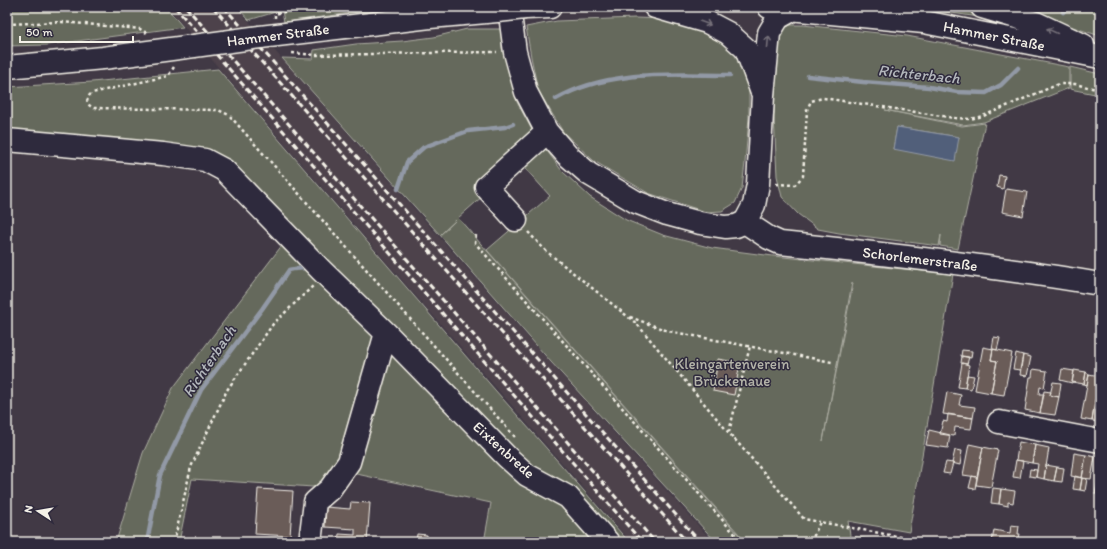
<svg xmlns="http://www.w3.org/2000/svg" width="1107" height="549" font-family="Itim,sans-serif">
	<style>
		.built { fill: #4e434b }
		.green { fill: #65695b; stroke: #acada2; fill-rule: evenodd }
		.water { fill: #515f7a; stroke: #9299a6 }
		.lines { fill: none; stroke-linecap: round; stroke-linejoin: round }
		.stream { stroke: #9299a6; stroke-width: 4.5 }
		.building { fill: #6b5b59; stroke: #f4f1e8 }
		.minor-casing { stroke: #f4f1e8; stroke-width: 25 }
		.major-casing { stroke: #f4f1e8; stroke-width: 25 }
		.path { stroke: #f4f1e8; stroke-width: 2.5; stroke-dasharray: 3 3; stroke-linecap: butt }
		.minor { stroke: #2f2a3d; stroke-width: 22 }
		.major { stroke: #2f2a3d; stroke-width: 22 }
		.rail { stroke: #f4f1e8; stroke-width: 3; stroke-dasharray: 6 3; stroke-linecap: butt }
		.major-bridge-casing { stroke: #f4f1e8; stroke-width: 25; stroke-linecap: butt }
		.major-bridge { stroke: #2f2a3d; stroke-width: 22 }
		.oneway { stroke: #747079 }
		.labels { text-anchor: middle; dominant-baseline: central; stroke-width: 3; stroke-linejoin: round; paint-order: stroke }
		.street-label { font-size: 15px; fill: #f4f1e8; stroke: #2f2a3d }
		.park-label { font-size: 15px; fill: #b4b4a9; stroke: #2f2a3d }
		.water-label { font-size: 16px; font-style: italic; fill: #b3b7bc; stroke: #2f2a3d }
	</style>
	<rect width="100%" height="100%" fill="#413945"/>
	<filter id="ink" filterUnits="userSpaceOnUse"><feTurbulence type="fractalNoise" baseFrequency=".025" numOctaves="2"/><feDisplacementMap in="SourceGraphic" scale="8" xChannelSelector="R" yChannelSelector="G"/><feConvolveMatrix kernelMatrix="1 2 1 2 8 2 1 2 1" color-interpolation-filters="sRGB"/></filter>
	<g filter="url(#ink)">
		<path class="built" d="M168,7H236L554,367L713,542H631L376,250L219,68Z"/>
		<path class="green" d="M7,7H166L183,27L47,45L7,46Z
			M237,7H396L284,22L282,10L249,20Z
			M910,7H955L980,13L979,17Z
			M1011,7H1100V36Z
			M635,18L666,19L687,24L731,45L741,58L749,84V117L745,163L742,188L735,203L722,211L706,212L648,193L594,161L563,132L538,90L531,57L526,27L557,21Z
			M790,25H803L907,36L1069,67V88L984,122L963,125L885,110L962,126L985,123L958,249L940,246L941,235L939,246L839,233L818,229L798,214L782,197L777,176L774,116L777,39L782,30ZM897,127L959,137V138L893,149Z
			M467,29H501L502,48L517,102L533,132L562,171L590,197L626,220L663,235L712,248L773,256L953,274L909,532L848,521L851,542H746L487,250L550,196L524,167L484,195L458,218L745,542H716L551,362L440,235L456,220L440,235L282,58L313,59L314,50L356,44L402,41L434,37ZM852,283H853L823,441Z
			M1070,67L1100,74V95L1070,89Z
			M218,69L495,390L629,542H613L530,473L226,166L7,136V87L92,82Z
			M286,240L374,336L344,462L330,481L313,487L192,479L179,542H116L143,453L173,388Z
			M391,348L555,492L604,542H484L491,503L352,473Z
			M850,536L888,542H851Z"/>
		<path class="water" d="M897,127L959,137L955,161L893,149Z"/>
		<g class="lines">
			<path class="stream" d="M1063,12L1067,7
				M808,76L863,82L929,87L957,92L986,93L1001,85L1018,68
				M556,99C608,69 672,75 730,75
				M398,189L407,162L424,147L468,131L505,127L513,124
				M147,542L160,475L201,390L262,309L289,270C296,268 303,269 310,267"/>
		</g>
		<path class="building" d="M999,175L1005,176L1003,189L997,187Z
			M1006,189L1027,192L1023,216L1002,212Z
			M994,337L1000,338L997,350L992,349Z
			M983,347L993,349L991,360L997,361L991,393L975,390Z
			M993,349L1012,353L1004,395L991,393L997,361L991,360Z
			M962,350L972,351L971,358L961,356Z
			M1016,353L1023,355L1020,370L1013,369Z
			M1023,355L1031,357L1027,376L1020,375Z
			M962,356L969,357L967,364L961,363Z
			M718,359L740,363L734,395L713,391Z
			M962,363L969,365L965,388L958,387Z
			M1033,369L1047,371L1044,388L1040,387L1039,394H1044L1040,413L1025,410L1030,377H1032Z
			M1062,369L1074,371L1072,383L1060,380Z
			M1074,370L1086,372L1084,384L1072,382Z
			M1086,372L1089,374L1087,385L1084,384Z
			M1089,374L1099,376L1092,421L1081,419Z
			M967,375L974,376L971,389L965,388Z
			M1099,376H1100V422L1092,421Z
			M1053,382L1061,383L1059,397L1050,395Z
			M1044,391L1051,392L1050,395L1059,397L1055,415L1040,413Z
			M947,392L961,395L959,405L975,407L973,418L943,414Z
			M948,414L973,418L971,429L955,427L954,436L940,434L943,421L947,422Z
			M929,430L950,435L948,448L926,445Z
			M1019,442L1035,445L1032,463L1016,460Z
			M969,444L983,447L977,477L963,475Z
			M1035,445L1049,448L1044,479L1036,477L1038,464L1032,463Z
			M983,447L998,450L991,487L976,485Z
			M955,450L962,451L960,465L952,463Z
			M1074,453L1086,455L1082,478L1071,476Z
			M1086,455L1095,457L1091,479L1082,478Z
			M1016,460L1023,461L1020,478L1013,477Z
			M946,462L953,463L950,474L943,473Z
			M1046,465L1057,467L1054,481L1044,479Z
			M1057,467L1064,468L1062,482L1054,481Z
			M1030,469L1037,470L1036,477L1029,476Z
			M972,476L977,477L975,489L969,488Z
			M1075,476L1082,478L1080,490L1073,489Z
			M1082,478L1087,479L1085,491L1080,490Z
			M1098,480H1100V494H1095Z
			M993,488L1001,489L999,504L991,503Z
			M258,489L293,491L290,536L255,534Z
			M1001,489L1015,491L1013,503L1008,502V506L999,504Z
			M351,502L370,503L367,542H338L339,534L355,535V529L325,527L326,507L350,509Z
			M1011,525L1019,526L1018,534H1020L1018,542H992L994,530L1010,533Z
			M417,534L427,535V542H416Z"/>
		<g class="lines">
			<g class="minor-casing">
				<path id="minor" d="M509,7L515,52L526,92L547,132L567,155L589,174L636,202L667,214L700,223L725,227L736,226L745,222L769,238L780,243C887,254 994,266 1100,284
					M7,140L163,154L205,160L224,170L321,270L386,333L507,457L527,475L568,497L608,542
					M516,220L486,187L547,132
					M999,422L1100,441
					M310,542L315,502L330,489L349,462L386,333"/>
			</g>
			<g class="major-casing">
				<path id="major" d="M655,7L707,22L728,33L746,49L761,90
					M769,7L924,22L1100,57
					M982,7L1036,23L1083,45
					M525,8L550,7
					M260,37L430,17L497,11
					M7,67L103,58L194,46
					M745,222L754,205L758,184L763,95L769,33L778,18L794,9"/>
			</g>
			<path class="path" d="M1077,7L1086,9L1089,7
				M275,18V14L306,7
				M7,24L62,22L140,29L147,33
				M292,53L317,55L497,52
				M174,67L168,76L92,93C85,98 86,105 94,108L218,110L229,115L516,438
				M776,184L795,185L803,176L807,110L811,101L823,98L955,118L970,119L983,116L1059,84H1075L1100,90
				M528,232L546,251L637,324L729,433L753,460L804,519L820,522
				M476,235L475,243L742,542
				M630,317L668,331L832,362
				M729,432L750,346
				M174,542L191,467L227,390L273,324L313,286
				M811,542L820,522L906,538L905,542"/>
			<use href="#minor" class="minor"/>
			<use href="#major" class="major"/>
			<path class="rail" d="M175,7L642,542
				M186,7L655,542
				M213,7L687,542
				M224,7L700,542"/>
			<g class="major-bridge-casing">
				<path id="major-bridge" d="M497,11L525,8
					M194,46L260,37"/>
			</g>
			<use href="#major-bridge" class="major-bridge"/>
		</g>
		<defs><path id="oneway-shaft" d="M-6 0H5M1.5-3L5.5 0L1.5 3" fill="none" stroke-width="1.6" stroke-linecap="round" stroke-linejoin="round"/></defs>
		<g class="oneway">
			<use href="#oneway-shaft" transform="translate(705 23) rotate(20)"/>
			<use href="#oneway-shaft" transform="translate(1052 31) rotate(-155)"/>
			<use href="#oneway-shaft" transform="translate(768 42) rotate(-85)"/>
		</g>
	</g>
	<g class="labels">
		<g class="street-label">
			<text transform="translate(278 35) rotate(-7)">Hammer Straße</text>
			<text transform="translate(994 36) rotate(11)">Hammer Straße</text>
			<text transform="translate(920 259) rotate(7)">Schorlemerstraße</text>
			<text transform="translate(504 450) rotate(42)">Eixtenbrede</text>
		</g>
		<g class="park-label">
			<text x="732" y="364">Kleingartenverein<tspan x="732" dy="17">Brückenaue</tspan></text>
		</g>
		<g class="water-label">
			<text transform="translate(919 74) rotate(6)">Richterbach</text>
			<text transform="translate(209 361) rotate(-56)">Richterbach</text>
		</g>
	</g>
	<rect width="1107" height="549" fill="none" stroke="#2f2a3d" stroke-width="24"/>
	<rect x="12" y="12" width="1083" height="525" fill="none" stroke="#f4f1e8" stroke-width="1.5" filter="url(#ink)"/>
	<g transform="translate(38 511) rotate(282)" stroke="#2f2a3d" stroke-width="3" paint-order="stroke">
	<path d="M0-3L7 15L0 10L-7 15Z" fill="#f4f1e8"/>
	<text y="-6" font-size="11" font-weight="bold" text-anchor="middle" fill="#f4f1e8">N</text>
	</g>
	<path d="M20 36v6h113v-6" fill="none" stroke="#f4f1e8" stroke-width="2"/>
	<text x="26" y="36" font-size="12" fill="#f4f1e8" stroke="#2f2a3d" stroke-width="3" paint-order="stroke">50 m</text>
</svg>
